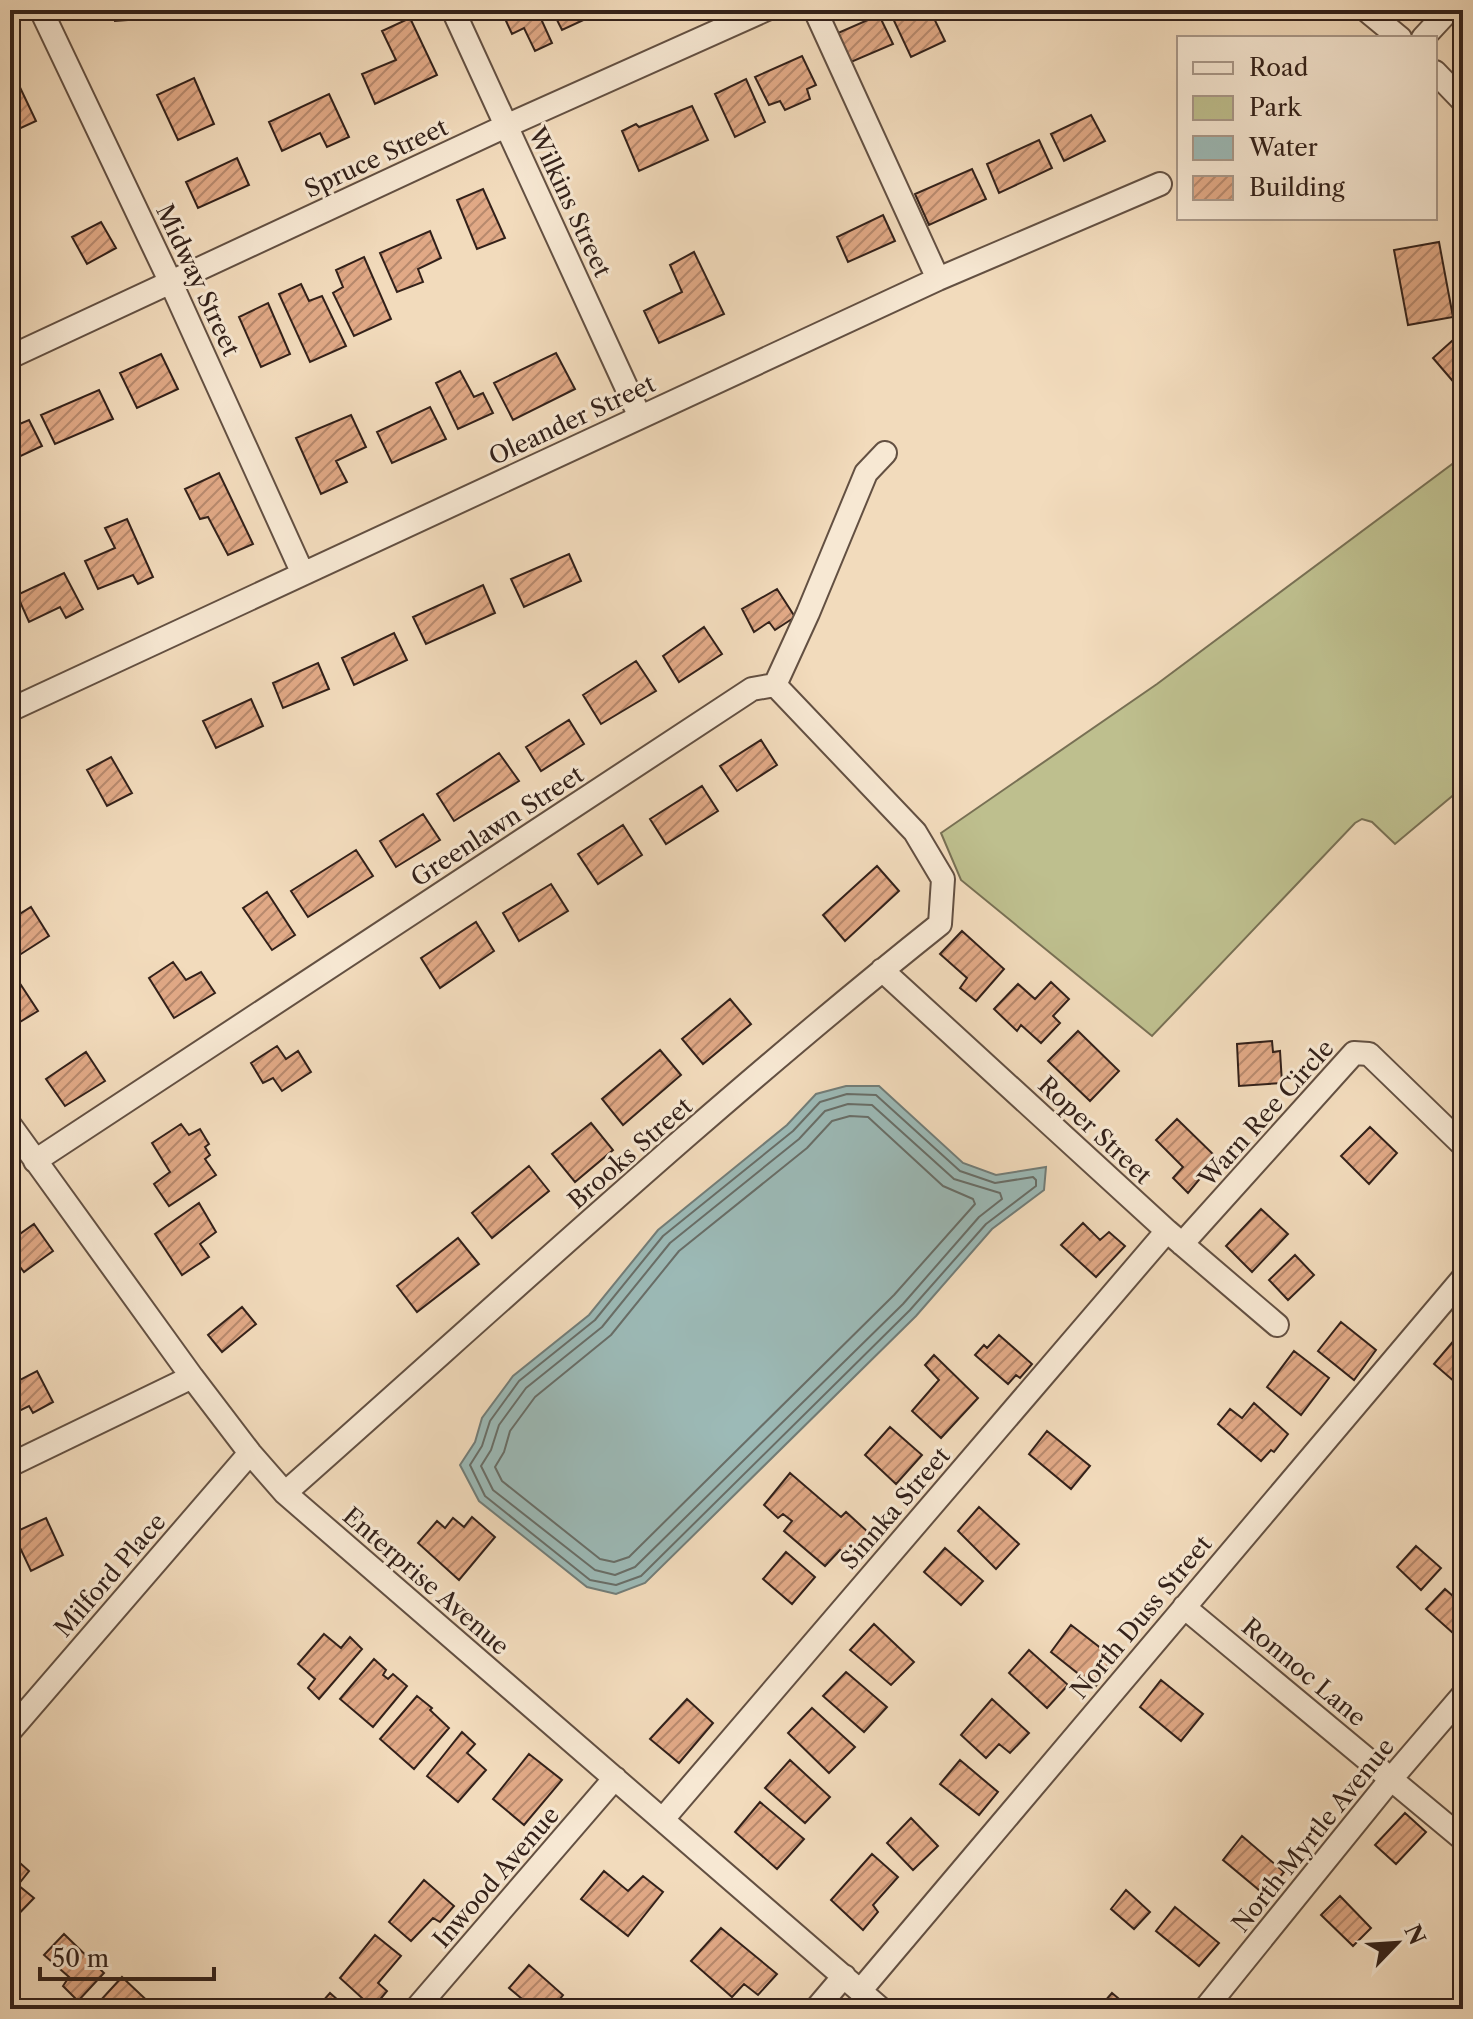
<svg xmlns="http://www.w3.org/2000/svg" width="1473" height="2019" font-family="'Libre Caslon Text',serif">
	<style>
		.green { fill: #bebf8e; stroke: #787054; stroke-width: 2 }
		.water { fill: #9cbab7; stroke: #727d78; stroke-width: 2 }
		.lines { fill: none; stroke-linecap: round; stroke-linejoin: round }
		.shore { stroke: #686e68; stroke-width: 2 }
		.building { fill: url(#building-hatch); stroke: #33211a; stroke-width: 2 }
		.minor-casing { stroke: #635042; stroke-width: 26 }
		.minor { stroke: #f7e8d3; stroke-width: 22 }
		.labels { text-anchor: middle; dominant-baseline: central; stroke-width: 6; stroke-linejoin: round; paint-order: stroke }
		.street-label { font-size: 24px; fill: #33211a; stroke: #f7e8d3 }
	</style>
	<defs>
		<pattern id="building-hatch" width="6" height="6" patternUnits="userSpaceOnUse" patternTransform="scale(2)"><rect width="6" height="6" fill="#e1a986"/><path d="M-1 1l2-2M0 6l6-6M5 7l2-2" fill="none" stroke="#b7896d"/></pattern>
	</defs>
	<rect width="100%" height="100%" fill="#f2dbbc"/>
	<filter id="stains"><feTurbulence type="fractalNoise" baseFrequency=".0025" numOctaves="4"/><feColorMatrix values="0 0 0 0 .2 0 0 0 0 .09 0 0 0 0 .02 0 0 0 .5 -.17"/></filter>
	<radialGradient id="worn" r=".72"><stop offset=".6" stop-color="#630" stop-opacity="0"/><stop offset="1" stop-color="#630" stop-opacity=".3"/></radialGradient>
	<path class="green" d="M1463,456V787L1395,844L1372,822L1362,819L1355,823L1152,1036L961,880L941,833L1157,684Z"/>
	<path class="water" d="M846,1086H879L963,1163L996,1175L1046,1167L1044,1190L992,1229L916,1316L645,1583L616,1594L587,1587L479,1501L460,1465L475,1442L482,1418L513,1376L589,1315L658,1230L787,1125L816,1094Z"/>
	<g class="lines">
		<path class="shore" d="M847,1094L876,1095L960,1171L995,1183L1033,1177L1036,1180V1186L986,1224L910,1310L641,1576L616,1585L590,1580L485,1496L470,1465L482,1446L490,1421L519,1381L595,1320L663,1236L793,1131L820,1102Z
			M848,1104L872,1105L954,1179L1000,1193L1002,1199L979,1217L903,1304L635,1567L615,1575L595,1570L493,1490L481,1466L491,1450L499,1425L526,1388L602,1327L670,1243L799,1139L825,1111Z
			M850,1116L868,1117L943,1186L973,1199L975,1204L894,1295L629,1557L614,1562L600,1559L502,1481L495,1467L504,1452L510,1431L535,1397L611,1335L679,1251L807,1148L832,1121Z"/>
	</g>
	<path class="building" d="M114,10H154L155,18L115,21Z
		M501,10H537L552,43L535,51L524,28L512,34Z
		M552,10H605L562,30Z
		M889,10H930L945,41L911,57Z
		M879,15L893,44L851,62L838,33Z
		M410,18L437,75L375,104L362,74L396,60L382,31Z
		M802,56L816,85L807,89L810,99L785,110L780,101L769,105L755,77Z
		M194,78L214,124L178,140L157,95Z
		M16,79L36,121L10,133V82Z
		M746,79L765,122L735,137L715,94Z
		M329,94L349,137L327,147L320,133L282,151L269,122Z
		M692,106L708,140L639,171L622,131L636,124L639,127Z
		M1091,115L1105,141L1064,161L1051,134Z
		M1039,140L1052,168L999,193L987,164Z
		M237,158L249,185L198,208L186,182Z
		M972,169L986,199L929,225L915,194Z
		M483,189L505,238L477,249L457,200Z
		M883,215L895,241L848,262L837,237Z
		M101,222L116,248L87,264L72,237Z
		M430,231L441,258L418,269L423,282L397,292L380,253Z
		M1439,242L1453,317L1408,325L1394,250Z
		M694,252L724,314L659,343L644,311L682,292L670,265Z
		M364,257L391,319L354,336L333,293L343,287L336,270Z
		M301,284L309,301L322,296L346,346L310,362L279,294Z
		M268,303L290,354L261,367L239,317Z
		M1463,331V393L1433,358Z
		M556,353L575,389L513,420L494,383Z
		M161,354L178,389L137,408L120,373Z
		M460,371L474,397L483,393L493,413L458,429L436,383Z
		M99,390L113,419L55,444L41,415Z
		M430,407L446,439L392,463L377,432Z
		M351,415L366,447L336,461L347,482L321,494L296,438Z
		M29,420L42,446L10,461V428Z
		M219,473L253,544L228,555L208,517L200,519L185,489Z
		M127,519L153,577L138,584L133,575L98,589L85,561L115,548L105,528Z
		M569,554L581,581L524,607L511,579Z
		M64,573L83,609L66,618L60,607L29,622L17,595Z
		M483,585L495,613L426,644L413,617Z
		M777,589L795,617L775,630L769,622L754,632L742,609Z
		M704,627L722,654L679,682L663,656Z
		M394,633L407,660L354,685L342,658Z
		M636,661L656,691L601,724L583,695Z
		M318,663L329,689L283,708L273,683Z
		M251,699L263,726L216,748L203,721Z
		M569,720L584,744L541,771L526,747Z
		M761,740L777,765L737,791L720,766Z
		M499,753L519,781L454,821L437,794Z
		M111,757L132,793L107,806L87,770Z
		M702,786L718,811L666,844L650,819Z
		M423,814L440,840L396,867L380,841Z
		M623,825L642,855L598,884L578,854Z
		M356,850L373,876L308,917L291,891Z
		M877,866L899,891L845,941L823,915Z
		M551,884L568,911L519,941L503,913Z
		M267,892L295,935L272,950L243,908Z
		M31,907L49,936L10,961V920Z
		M476,922L494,951L440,988L421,958Z
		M962,931L1004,969L976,1001L960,988L967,978L940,954Z
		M173,962L186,980L201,972L215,993L174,1018L149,978Z
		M19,982L38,1011L10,1028V988Z
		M1051,982L1069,999L1053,1016L1060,1023L1041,1043L1021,1025L1017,1031L994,1009L1018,984L1035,999Z
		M730,999L751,1024L703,1064L682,1039Z
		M1078,1031L1119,1071L1090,1101L1048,1061Z
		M1272,1041L1273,1052L1280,1051L1282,1083L1239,1086L1237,1044Z
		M277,1046L286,1059L298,1051L311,1072L282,1091L273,1078L263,1083L251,1063Z
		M660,1050L681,1075L623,1125L602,1099Z
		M86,1052L105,1081L65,1106L46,1079Z
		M1177,1119L1217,1158L1188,1193L1173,1178L1183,1167L1156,1140Z
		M591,1123L613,1150L575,1182L552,1154Z
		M181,1124L189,1135L200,1129L209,1144L205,1147L210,1155L205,1159L216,1175L169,1206L154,1184L170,1172L152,1143Z
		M1370,1127L1397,1153L1369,1184L1341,1156Z
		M529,1166L549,1191L492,1238L472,1213Z
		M199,1203L216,1232L200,1244L209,1257L182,1275L155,1234Z
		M1261,1209L1288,1234L1252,1272L1226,1246Z
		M1083,1223L1100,1240L1109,1232L1125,1246L1096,1277L1061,1245Z
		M34,1224L53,1251L24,1272L10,1254V1241Z
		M458,1238L479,1264L417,1312L397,1286Z
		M1295,1255L1314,1275L1288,1300L1269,1280Z
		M242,1307L256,1324L222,1352L208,1335Z
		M1341,1322L1376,1350L1354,1380L1318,1351Z
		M999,1335L1032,1364L1020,1378L1016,1375L1008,1384L975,1355L984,1345L987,1348Z
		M1456,1338L1463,1345V1389L1434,1364Z
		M1294,1351L1329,1378L1301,1415L1267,1387Z
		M934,1355L978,1398L941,1438L912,1411L939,1380L925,1365Z
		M37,1371L53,1402L33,1413L29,1406L19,1411L10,1393V1385Z
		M1254,1403L1288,1434L1274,1452L1271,1450L1261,1461L1218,1424L1230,1409L1242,1418Z
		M890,1427L922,1455L896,1484L865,1455Z
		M1047,1431L1090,1466L1071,1489L1029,1454Z
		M790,1473L841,1517L846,1512L869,1533L847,1556L840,1550L825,1566L784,1531L792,1521L783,1514L778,1518L764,1505Z
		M979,1507L1019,1544L996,1569L958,1531Z
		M472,1517L495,1537L459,1580L418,1543L437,1521L445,1528L453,1518L464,1527Z
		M46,1518L63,1555L31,1571L13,1533Z
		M1416,1546L1441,1568L1421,1590L1397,1567Z
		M945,1548L983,1581L961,1605L924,1572Z
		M786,1552L815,1577L792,1604L763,1579Z
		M1445,1589L1463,1605V1642L1426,1609Z
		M874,1624L914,1662L891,1685L850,1650Z
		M1071,1625L1116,1660L1095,1687L1051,1652Z
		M324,1634L341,1648L350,1637L362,1649L319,1699L308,1688L315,1679L298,1664Z
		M1029,1650L1068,1685L1047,1708L1009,1673Z
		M374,1659L386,1670L383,1675L388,1679L393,1674L407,1686L373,1727L340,1699Z
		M846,1672L887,1707L864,1732L823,1696Z
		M1161,1680L1203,1714L1181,1741L1140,1707Z
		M417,1696L432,1708L430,1710L449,1728L414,1769L380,1739Z
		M687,1699L713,1723L679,1763L650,1739Z
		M992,1699L1029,1733L1010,1753L999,1744L986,1758L961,1735Z
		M812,1708L855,1747L829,1773L788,1733Z
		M462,1732L475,1744L467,1753L486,1770L458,1802L427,1776Z
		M529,1754L562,1780L524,1825L493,1799Z
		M790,1760L830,1797L805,1823L765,1788Z
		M960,1760L998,1792L979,1815L940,1784Z
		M760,1802L804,1839L777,1869L735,1832Z
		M1405,1813L1426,1832L1396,1864L1375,1845Z
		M911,1818L938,1846L913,1870L887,1843Z
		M1242,1836L1284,1872L1265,1895L1223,1860Z
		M872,1854L898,1877L873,1905L878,1912L863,1930L831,1900Z
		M11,1855L29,1871L18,1885L34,1898L10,1923Z
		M604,1871L628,1891L643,1876L663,1892L628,1936L581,1899Z
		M424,1880L454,1906L440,1922L433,1918L411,1941L389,1922Z
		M1126,1890L1150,1912L1134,1929L1111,1909Z
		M1340,1896L1371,1928L1353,1946L1321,1915Z
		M1175,1907L1219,1943L1199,1966L1156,1931Z
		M721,1928L777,1974L758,1995L744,1984L732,1997L691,1961Z
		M64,1934L104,1973L78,2001L63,1986L69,1977L44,1955Z
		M375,1935L401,1956L378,1983L387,1991L373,2008L340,1978Z
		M529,1965L563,1995L552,2009H534L509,1988Z
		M122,1977L156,2009H108L100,2001Z
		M330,1993L348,2009H316Z
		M1112,1993L1131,2009H1098Z"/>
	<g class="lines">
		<g class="minor-casing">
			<path id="minor" d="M41,10L171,283L303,574
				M453,10L640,417
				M815,10L938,279
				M1366,10L1400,38
				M1423,38L1449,10
				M1435,72L1463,101
				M10,357L506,126L765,10
				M775,685L808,613L866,473L885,453
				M10,710L938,279L1160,184
				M882,970L1167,1231L1277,1325
				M10,1125L192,1377L250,1453L285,1493L881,2009
				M35,1161L752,689L775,685
				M1182,1244L1354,1053L1369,1054L1463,1145
				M10,1465L192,1377
				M285,1493C502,1301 714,1104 940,924L943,879L915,832L775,685
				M1184,1607L1463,1839
				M10,1731L250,1453
				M663,1819L1167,1231
				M860,1991L1463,1278
				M416,2009L615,1778
				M816,2009L844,1976
				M1205,2009L1391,1779L1463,1695"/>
		</g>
		<use href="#minor" class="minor"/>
	</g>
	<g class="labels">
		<g class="street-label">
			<text transform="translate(376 158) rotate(-25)">Spruce Street</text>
			<text transform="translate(570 202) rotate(65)">Wilkins Street</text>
			<text transform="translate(198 280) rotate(65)">Midway Street</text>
			<text transform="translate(572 420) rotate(-25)">Oleander Street</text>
			<text transform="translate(497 826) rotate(-33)">Greenlawn Street</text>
			<text transform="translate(1266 1113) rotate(-48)">Warn Ree Circle</text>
			<text transform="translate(1095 1130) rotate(43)">Roper Street</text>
			<text transform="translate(630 1153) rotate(-41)">Brooks Street</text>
			<text transform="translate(895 1508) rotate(-49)">Sinnka Street</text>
			<text transform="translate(110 1575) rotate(-49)">Milford Place</text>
			<text transform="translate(426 1581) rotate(41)">Enterprise Avenue</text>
			<text transform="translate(1141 1617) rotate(-50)">North Duss Street</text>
			<text transform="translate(1304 1672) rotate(40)">Ronnoc Lane</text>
			<text transform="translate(1313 1835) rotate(-51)">North Myrtle Avenue</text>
			<text transform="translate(496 1877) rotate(-49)">Inwood Avenue</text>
		</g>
	</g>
	<rect width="1473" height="2019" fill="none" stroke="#f2dbbc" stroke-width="40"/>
	<rect x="12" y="12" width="1449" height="1995" fill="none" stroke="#33211a" stroke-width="4"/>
	<rect x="20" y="20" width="1433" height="1979" fill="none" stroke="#33211a" stroke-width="2"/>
	<rect x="1177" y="36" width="260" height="184" fill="#f7e8d3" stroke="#a99889" stroke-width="2"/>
	<rect x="1193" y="62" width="40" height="12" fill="#f7e8d3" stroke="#a99889" stroke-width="2"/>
	<text x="1249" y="76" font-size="24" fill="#33211a">Road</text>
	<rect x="1193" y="96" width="40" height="24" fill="#bebf8e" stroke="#a99889" stroke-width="2"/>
	<text x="1249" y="116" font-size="24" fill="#33211a">Park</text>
	<rect x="1193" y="136" width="40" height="24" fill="#9cbab7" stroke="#a99889" stroke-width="2"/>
	<text x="1249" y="156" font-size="24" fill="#33211a">Water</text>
	<rect x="1193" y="176" width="40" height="24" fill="url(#building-hatch)" stroke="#a99889" stroke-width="2"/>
	<text x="1249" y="196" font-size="24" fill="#33211a">Building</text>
	<g transform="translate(1397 1943) rotate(65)" stroke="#f7e8d3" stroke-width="6" paint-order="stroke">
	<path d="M0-6L14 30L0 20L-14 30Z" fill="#33211a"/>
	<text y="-12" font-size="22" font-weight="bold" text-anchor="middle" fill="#33211a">N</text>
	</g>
	<path d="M40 1967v12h174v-12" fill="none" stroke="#33211a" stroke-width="4"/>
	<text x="52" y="1967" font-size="24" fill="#33211a" stroke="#f7e8d3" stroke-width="6" paint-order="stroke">50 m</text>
	<rect width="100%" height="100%" filter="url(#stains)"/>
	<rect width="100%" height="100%" fill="url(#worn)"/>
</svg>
